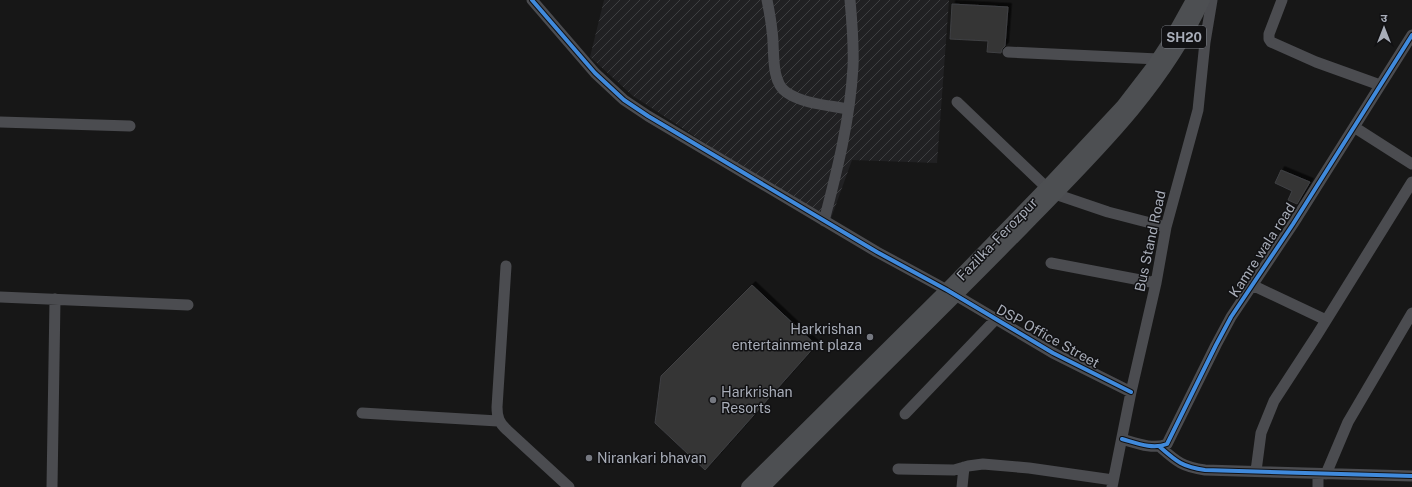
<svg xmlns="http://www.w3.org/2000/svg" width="1412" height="487" font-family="'Public Sans','Noto Sans Devanagari',sans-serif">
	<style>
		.industrial { fill: url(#industrial-furrows) }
		.building { fill: #353536; stroke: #3f4043; filter: url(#shadow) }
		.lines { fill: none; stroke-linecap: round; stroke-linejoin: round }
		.minor { stroke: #4b4c50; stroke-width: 11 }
		.major { stroke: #4d4f52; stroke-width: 14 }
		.cycleway-casing { stroke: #111113; stroke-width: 6 }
		.cycleway { stroke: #408adc; stroke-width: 4 }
		.poi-dot { fill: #757880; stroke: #111113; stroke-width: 1.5 }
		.labels { text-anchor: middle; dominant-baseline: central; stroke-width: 3; stroke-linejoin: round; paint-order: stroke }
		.shield { fill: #111113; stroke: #7b7e86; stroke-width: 1 }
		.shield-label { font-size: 13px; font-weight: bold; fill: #a8adb8 }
		.street-label { font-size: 14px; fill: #a8adb8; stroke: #111113 }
		.poi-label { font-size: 14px; fill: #a8adb8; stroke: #111113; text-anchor: start }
	</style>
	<defs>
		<pattern id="industrial-furrows" width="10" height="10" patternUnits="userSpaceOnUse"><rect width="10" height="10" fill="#212123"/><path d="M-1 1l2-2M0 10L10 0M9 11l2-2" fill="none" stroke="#3e3f41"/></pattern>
		<filter id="shadow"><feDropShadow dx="3.5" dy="-3.5" stdDeviation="0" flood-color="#0009"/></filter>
	</defs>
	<rect width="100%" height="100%" fill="#171717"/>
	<path class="industrial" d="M604,0H949L937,163L852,160L829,224L633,96L590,57Z"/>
	<path class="building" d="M952,4L1008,7L1005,46L1002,49L1001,53L987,52L988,41L950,39Z
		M1281,170L1310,182L1297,204L1288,200L1292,191L1275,183Z
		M752,285L816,345L705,470L655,423L661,376Z"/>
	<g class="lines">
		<path class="minor" d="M532,0L595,73L624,100L648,116L877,252L947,290L1053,353L1131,392
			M767,0C769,10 771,20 772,31C775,48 770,81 786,92C803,104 828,105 848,109
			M1282,0L1269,34V39L1271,42L1316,62L1380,85
			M1008,52L1158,59
			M957,102L1047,188
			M0,122L130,126
			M1354,127L1412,164
			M1055,194L1108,212L1166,227
			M824,221C837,171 850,120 853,67C854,45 852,22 850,0
			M1051,263L1156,283
			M506,266L497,407C497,417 499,423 507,430L569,487
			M1252,285L1326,320
			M0,297L188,305
			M362,413L498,421
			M905,414L995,320
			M1122,439C1136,443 1153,450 1167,444L1216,345L1231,317L1293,224L1412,35
			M1160,447C1177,462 1183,467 1205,470L1412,476
			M898,469L954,470L968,466L983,464L1029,468L1113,480
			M1256,471L1261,433L1274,401L1317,335L1412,182
			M1318,474V487
			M1326,474L1348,422L1412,313
			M52,487L55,299
			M962,487L964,467
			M1112,487L1131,392L1156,283L1166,227L1198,110L1205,42L1212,0"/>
		<path class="major" d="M748,487L947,290L1054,180L1123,106L1153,67L1172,38L1193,0
			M763,487C849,400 937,315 1023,227C1090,158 1163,89 1203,0"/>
		<g class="cycleway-casing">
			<path id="cycleway" d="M532,0L595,73L624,100L648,116L877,252L947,290L1053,353L1131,392
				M1122,439C1136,443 1153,450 1167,444L1216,345L1231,317L1293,224L1412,35
				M1160,447C1177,462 1183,467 1205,470L1412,476"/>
		</g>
		<use href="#cycleway" class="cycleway"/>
	</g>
	<g class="poi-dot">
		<circle cx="870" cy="337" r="4"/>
		<circle cx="713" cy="400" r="4"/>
		<circle cx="589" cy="458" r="4"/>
	</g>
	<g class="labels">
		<rect class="shield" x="1162" y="26" width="44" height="22" rx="3"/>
		<g class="shield-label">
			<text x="1184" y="37">SH20</text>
		</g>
		<g class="street-label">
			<text transform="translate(997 239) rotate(-46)">Fazilka-Ferozpur</text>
			<text transform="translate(1150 241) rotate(-78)">Bus Stand Road</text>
			<text transform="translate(1262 250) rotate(-57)">Kamre wala road</text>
			<text transform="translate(1048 336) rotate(29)">DSP Office Street</text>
		</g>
		<g class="poi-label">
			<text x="862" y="329" text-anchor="end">Harkrishan<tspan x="862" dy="16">entertainment plaza</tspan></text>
			<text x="721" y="392">Harkrishan<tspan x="721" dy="16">Resorts</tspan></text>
			<text x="597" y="458">Nirankari bhavan</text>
		</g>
	</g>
	<g transform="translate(1384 28)" stroke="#111113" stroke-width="3" paint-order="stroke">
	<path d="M0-3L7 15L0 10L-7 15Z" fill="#a8adb8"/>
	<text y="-6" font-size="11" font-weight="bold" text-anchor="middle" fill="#a8adb8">उ</text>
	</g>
</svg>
